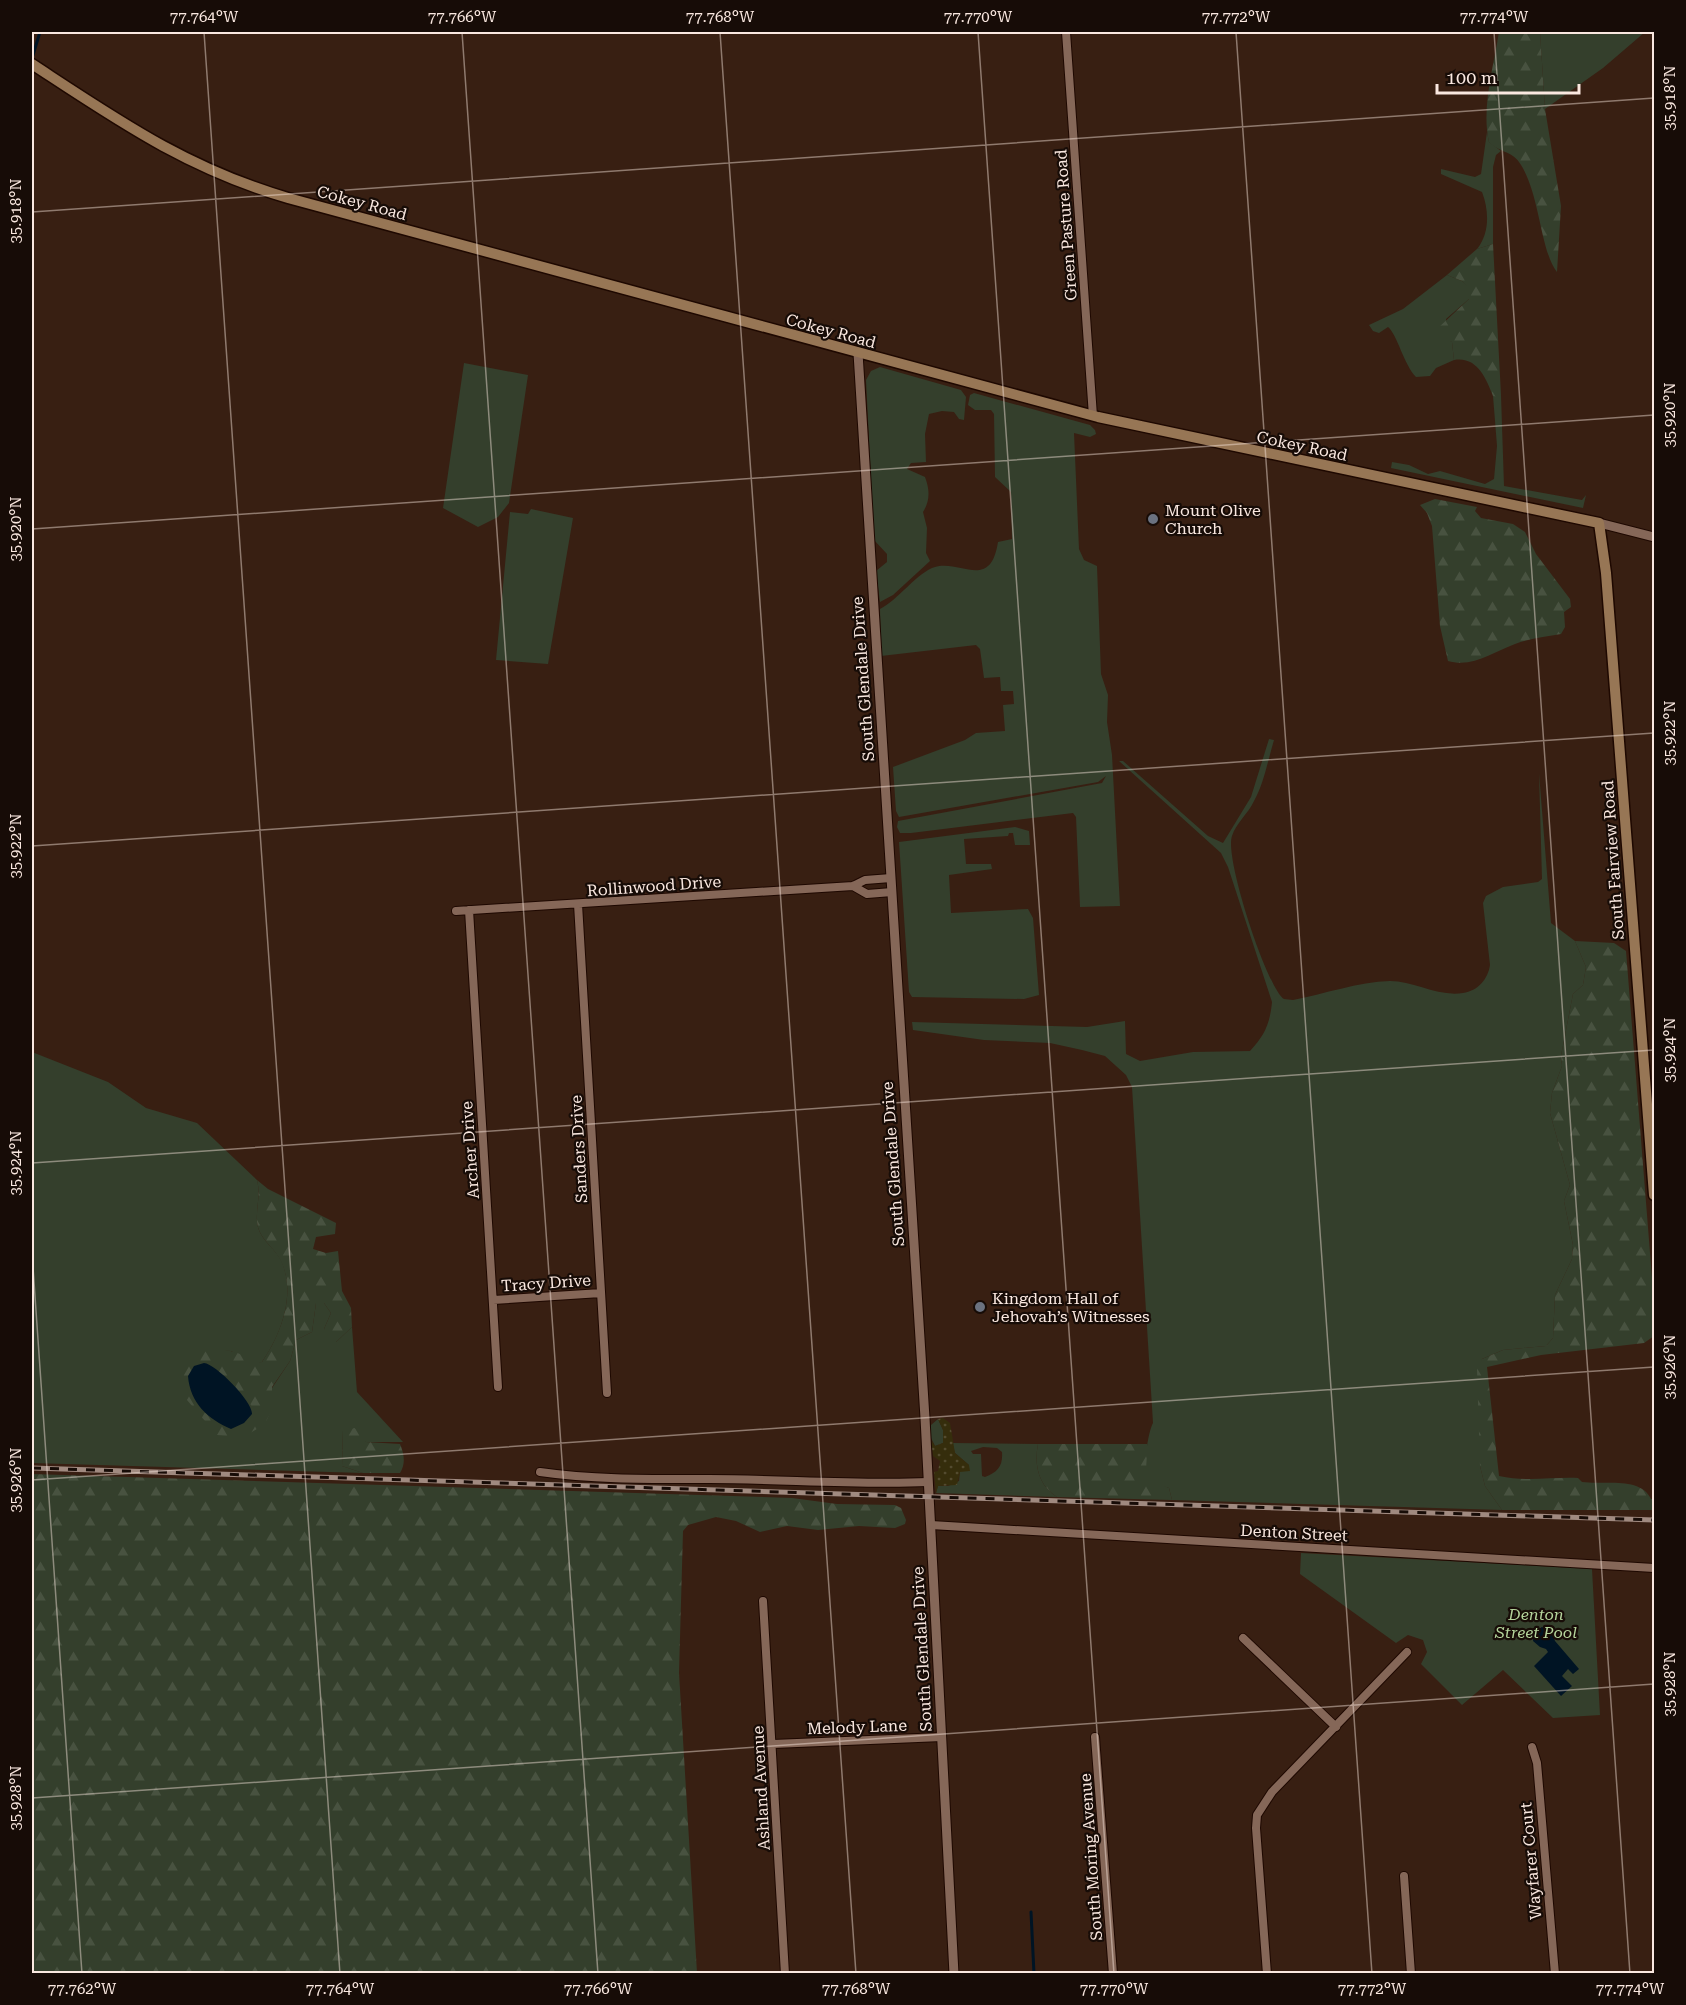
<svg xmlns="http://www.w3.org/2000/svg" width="1686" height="2005" font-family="'Roboto Serif',serif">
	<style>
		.green { fill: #343f2c; fill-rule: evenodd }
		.forest { fill: url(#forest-firs); fill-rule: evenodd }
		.sand { fill: url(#sand-dots) }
		.water { fill: #001424 }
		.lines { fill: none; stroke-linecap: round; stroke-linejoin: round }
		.stream { stroke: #001424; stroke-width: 3 }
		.minor-casing { stroke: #1e0800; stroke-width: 10 }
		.tertiary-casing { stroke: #1e0800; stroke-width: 11 }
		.secondary-casing { stroke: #1e0800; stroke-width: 13 }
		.minor { stroke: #856758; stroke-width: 8 }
		.tertiary { stroke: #856758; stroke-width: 9 }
		.secondary { stroke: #977655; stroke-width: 10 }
		.rail-casing { stroke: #a08a80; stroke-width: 5 }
		.rail { stroke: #170c07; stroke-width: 3; stroke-dasharray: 9; stroke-linecap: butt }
		.ticks { fill: none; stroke: #fae8e0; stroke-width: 1.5; stroke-opacity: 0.45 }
		.worship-dot { fill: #6b7280; stroke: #170c07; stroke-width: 2 }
		.labels { text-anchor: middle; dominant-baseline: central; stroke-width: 4.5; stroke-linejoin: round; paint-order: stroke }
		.street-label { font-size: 16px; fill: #fae8e0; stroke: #170c07 }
		.poi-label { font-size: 16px; fill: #fae8e0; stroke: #170c07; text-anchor: start }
		.park-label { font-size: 16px; font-style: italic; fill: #b5d59c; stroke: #170c07 }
		.neatline { fill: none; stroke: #fae8e0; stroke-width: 2 }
		.ticks-label { font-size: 15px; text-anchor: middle; fill: #fae8e0 }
	</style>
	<defs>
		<pattern id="forest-firs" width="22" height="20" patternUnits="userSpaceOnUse" patternTransform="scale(1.5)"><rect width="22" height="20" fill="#343f2c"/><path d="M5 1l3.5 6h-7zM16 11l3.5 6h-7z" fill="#485240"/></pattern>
		<pattern id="sand-dots" width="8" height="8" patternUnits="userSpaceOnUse" patternTransform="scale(1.5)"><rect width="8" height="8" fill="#352d0c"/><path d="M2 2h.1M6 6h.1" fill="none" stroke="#534b2f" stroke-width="1.8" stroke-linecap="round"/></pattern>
	</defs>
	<rect width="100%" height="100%" fill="#381f12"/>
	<path class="green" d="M1540,32H1645L1603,68L1545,109Z
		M1487,132L1489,142L1501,151L1496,155L1493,167V244L1477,249C1490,233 1489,210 1482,192L1441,174V169L1475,177L1481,174Z
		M1447,275L1462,281L1469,287V299L1446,319V338L1452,342L1454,360L1436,368L1430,376L1416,377C1404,365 1397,334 1388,327L1379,333L1373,331L1369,325L1403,309Z
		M464,363L528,375L509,503L498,517L478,527L443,508Z
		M880,367L961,390L966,397L964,420L959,419L954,412L942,411L929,414L925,434L926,462L911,463L907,469L925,477C930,490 930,501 923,512L927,528L926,553L930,561L893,595L880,602L876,571L887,562V554L874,540L866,380L871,371Z
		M974,393L1090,425L1095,430L1096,434L1090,437L1074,433L1079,549L1084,560L1097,566L1101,674L1108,695L1107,722L1112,755L1120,906L1080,907L1076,817L1073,813L911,833H900L897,827L898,821L1102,783L1106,776L1098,782L899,817L896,811L893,767L965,740L976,733L1005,731L1003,705L1014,704L1013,691H1001L1000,677L984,678L980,649L976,645L881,656L880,609C899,599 913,577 932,568C959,557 990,593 998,542L1012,539L1011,492L995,477L994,414L991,410H975L968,405L970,395Z
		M1501,395L1504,486L1582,500L1586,495L1583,508L1391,468L1392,462L1409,465L1428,474L1440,471L1485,484L1494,479L1497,446L1493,396Z
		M531,509L573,518L548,664L496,660L510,512L528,514Z
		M1269,739L1274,740C1268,760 1264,783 1254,801C1248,814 1236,823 1232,836C1224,857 1267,988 1284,999L1293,1000C1324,994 1358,982 1390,981C1414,981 1438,997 1463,993C1478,991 1488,979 1490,965L1483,903L1486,896L1503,887L1538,882L1542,879L1539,773L1551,923L1575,941L1586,967L1583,985L1573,994L1561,1056L1562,1066L1552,1093L1550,1113L1570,1185L1564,1201L1573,1245L1572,1259L1555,1295L1553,1338L1546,1346L1503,1350L1482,1359L1480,1466L1485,1486L1502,1510L1172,1500L1169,1488C1163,1486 1152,1484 1148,1478C1142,1470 1148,1432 1153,1423L1132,1087L1126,1075L1105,1056L1082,1050L1050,1043L984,1040L913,1030L912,1022L1087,1027L1125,1021L1126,1054L1140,1061L1193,1052L1250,1051C1265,1035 1270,1023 1272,1002L1228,867L1221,853L1119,761H1123L1208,836L1223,843L1251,797Z
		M1015,827L1029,831L1030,845H1015L1013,833H1009L1008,836L964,839L966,864H991L992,869L949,875L951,913L1028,909L1033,918L1039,995L1024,999L912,997L909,992L899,842Z
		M32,1052L108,1082L146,1108L197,1123L257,1180C261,1195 256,1207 257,1222C259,1241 278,1249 283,1265C295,1298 280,1336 262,1362L256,1364L231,1351L211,1350L271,1397L272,1388L290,1361L296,1340L312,1332L316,1303H324L331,1313L324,1329L336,1342L352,1327L357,1392L403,1442H366L343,1430L342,1466L363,1473L32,1463Z
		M938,1419L943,1430V1443L935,1446L931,1438V1425Z
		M952,1443L1038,1444C1034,1465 1038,1485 1057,1497L936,1493L938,1486H948L959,1481L960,1471L969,1465L955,1453ZM983,1447L997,1448L1002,1452C1003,1466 998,1472 985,1477L982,1476L981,1454H973L971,1451Z
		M1301,1553L1592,1569L1600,1715L1553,1718L1503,1670L1462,1705L1421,1664L1427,1652L1423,1640L1408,1635L1396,1643L1300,1574Z"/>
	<path class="forest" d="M1499,32H1540L1545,109L1561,206L1557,272C1540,251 1540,191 1519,162C1512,151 1498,152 1489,142C1481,108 1494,65 1499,32Z
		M1493,244L1501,395L1499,397L1493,396C1486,378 1477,356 1454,360L1452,342L1438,337L1437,329L1469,299L1468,287L1462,281L1447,275L1477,249Z
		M1435,499L1477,507L1475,511L1481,518L1513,524L1525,532L1536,554L1570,599L1571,607L1564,612L1565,627L1561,634C1546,637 1530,638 1515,644C1493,652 1473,668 1448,661L1440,626L1432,526L1427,513L1420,505Z
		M1575,941L1614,943L1626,951L1654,1303V1336L1644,1343L1541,1355L1487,1367L1499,1476C1526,1482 1551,1477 1578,1478L1582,1482C1603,1485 1641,1476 1651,1499H1654V1510H1502L1485,1486L1480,1466L1477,1370L1482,1359L1503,1350L1546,1346L1553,1338L1555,1295L1572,1259L1573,1245L1564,1201L1570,1185L1550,1113L1552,1093L1562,1066L1561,1056L1573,994L1583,985L1586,967Z
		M257,1180L268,1189L336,1223L335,1234L316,1237L313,1249L326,1253L338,1251L342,1291L351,1308L352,1327L336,1342L327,1343L324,1329L331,1313L324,1303H316L312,1332L296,1340L290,1361L272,1387V1408L265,1424L242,1438L217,1435L181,1393C181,1386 180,1376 182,1369C189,1347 223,1346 240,1354C248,1358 252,1364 262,1362C280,1336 295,1298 283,1266C278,1249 259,1241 257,1222C256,1207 261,1195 257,1180ZM204,1363L215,1368L251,1405L253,1411L244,1423L235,1428C219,1423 190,1409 191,1388C192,1380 195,1371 197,1364Z
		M355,1428L366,1442L400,1444C404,1454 406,1463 400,1473H363L342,1466L343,1430Z
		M1038,1444H1147C1148,1475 1138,1475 1169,1488L1172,1500L1057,1497C1038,1485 1034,1465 1038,1444Z
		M32,1474L792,1498L837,1504L895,1505L901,1508L906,1520L905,1524L895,1528L859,1526L818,1530L787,1526L760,1532L736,1521L716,1517L688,1525L683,1531L679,1673L697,1973H32Z"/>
	<path class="sand" d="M943,1418L950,1423L955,1453L969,1465L970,1471L960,1472L957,1485L938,1486L936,1493L934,1472L938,1471L940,1461L933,1456L931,1440L935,1446L943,1443V1430L938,1419Z"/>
	<path class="water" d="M204,1363C216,1364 253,1402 252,1414L244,1423L231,1429C208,1419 190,1403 188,1376L194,1366Z
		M1542,1627L1552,1633L1555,1641L1579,1669L1573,1674L1568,1669L1562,1676L1572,1686L1561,1696L1534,1666L1548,1652L1546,1649L1540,1647L1533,1641L1534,1632Z"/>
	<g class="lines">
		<path class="stream" d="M33,55L40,32
			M1031,1912L1034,1974"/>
		<g class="minor-casing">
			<path id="minor" d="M1066,32L1093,416
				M853,886L867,894L892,892
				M578,904L607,1393
				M469,910L498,1387
				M456,911L853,886L865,880L891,878
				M493,1300L601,1293
				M540,1472C596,1480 653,1479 709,1479C782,1479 855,1485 928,1482
				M931,1525L1654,1568
				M763,1601L785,1974
				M1243,1638L1336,1727
				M1095,1737L1113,1974
				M773,1744L942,1737
				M1532,1747L1537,1763L1555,1974
				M1404,1876L1411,1974
				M1267,1974L1256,1828L1257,1815L1272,1792L1407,1652"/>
		</g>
		<g class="tertiary-casing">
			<path id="tertiary" d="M858,353L925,1418L954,1974
				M1599,523L1654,537"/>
		</g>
		<g class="secondary-casing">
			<path id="secondary" d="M32,64C119,121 186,168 288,198L1098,417L1599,523L1606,573L1654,1195"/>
		</g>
		<use href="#minor" class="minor"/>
		<use href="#tertiary" class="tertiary"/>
		<use href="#secondary" class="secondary"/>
		<g class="rail-casing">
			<path id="rail" d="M32,1468L1654,1520"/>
		</g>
		<use href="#rail" class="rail"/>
	</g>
	<path class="ticks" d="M204,32L340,1974M462,32L598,1974M720,32L856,1974M978,32L1114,1974M1236,32L1372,1974M1494,32L1630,1974M32,212L1654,98M32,529L1654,415M32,846L1654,733M32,1163L1654,1050M32,1253L82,1974M32,1480L1654,1367M32,1798L1654,1684"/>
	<g class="worship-dot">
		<circle cx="1153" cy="519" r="6"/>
		<circle cx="980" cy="1307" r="6"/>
	</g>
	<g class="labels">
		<g class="street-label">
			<text transform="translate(362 203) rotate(15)">Cokey Road</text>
			<text transform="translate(1066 225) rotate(-94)">Green Pasture Road</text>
			<text transform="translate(831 331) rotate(15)">Cokey Road</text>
			<text transform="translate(1302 446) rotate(12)">Cokey Road</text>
			<text transform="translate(863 679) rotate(-94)">South Glendale Drive</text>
			<text transform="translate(1613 860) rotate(-94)">South Fairview Road</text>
			<text transform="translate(654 886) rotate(-4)">Rollinwood Drive</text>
			<text transform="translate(579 1149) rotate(-93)">Sanders Drive</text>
			<text transform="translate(470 1150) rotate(-94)">Archer Drive</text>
			<text transform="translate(893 1164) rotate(-94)">South Glendale Drive</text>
			<text transform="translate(546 1283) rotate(-4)">Tracy Drive</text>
			<text transform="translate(1294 1533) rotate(3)">Denton Street</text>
			<text transform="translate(922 1649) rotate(-93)">South Glendale Drive</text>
			<text transform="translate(857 1727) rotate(-2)">Melody Lane</text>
			<text transform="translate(761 1788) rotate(-93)">Ashland Avenue</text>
			<text transform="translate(1091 1857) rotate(-94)">South Moring Avenue</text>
			<text transform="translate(1531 1861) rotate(-95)">Wayfarer Court</text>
		</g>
		<g class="poi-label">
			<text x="1165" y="510">Mount Olive<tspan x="1165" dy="18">Church</tspan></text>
			<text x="992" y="1298">Kingdom Hall of<tspan x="992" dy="18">Jehovah’s Witnesses</tspan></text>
		</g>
		<g class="park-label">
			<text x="1536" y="1614">Denton<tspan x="1536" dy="18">Street Pool</tspan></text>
		</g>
	</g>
	<rect width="1686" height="2005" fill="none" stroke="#170c07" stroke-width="66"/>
	<path d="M1437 84v9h142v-9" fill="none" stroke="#fae8e0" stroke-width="3"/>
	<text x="1446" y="84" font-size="18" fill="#fae8e0" stroke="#170c07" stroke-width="4.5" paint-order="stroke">100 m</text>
	<rect x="33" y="33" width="1620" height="1939" class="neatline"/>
	<g class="ticks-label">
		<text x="204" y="22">77.764°W</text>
		<text x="462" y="22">77.766°W</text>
		<text x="720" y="22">77.768°W</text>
		<text x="978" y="22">77.770°W</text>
		<text x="1236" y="22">77.772°W</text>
		<text x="1494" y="22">77.774°W</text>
		<text transform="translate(1670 98) rotate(-90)" y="5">35.918°N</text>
		<text transform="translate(16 211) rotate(-90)" y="5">35.918°N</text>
		<text transform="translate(1670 415) rotate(-90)" y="5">35.920°N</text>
		<text transform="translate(16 529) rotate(-90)" y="5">35.920°N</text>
		<text transform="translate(1670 733) rotate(-90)" y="5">35.922°N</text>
		<text transform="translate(16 846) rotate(-90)" y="5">35.922°N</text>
		<text transform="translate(1670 1050) rotate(-90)" y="5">35.924°N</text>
		<text transform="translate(16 1163) rotate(-90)" y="5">35.924°N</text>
		<text transform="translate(1670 1367) rotate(-90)" y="5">35.926°N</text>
		<text transform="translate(16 1480) rotate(-90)" y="5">35.926°N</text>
		<text transform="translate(1670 1684) rotate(-90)" y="5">35.928°N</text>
		<text transform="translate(16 1798) rotate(-90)" y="5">35.928°N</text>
		<text x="82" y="1994">77.762°W</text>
		<text x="340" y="1994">77.764°W</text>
		<text x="598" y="1994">77.766°W</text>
		<text x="856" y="1994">77.768°W</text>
		<text x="1114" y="1994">77.770°W</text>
		<text x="1372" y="1994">77.772°W</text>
		<text x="1630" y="1994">77.774°W</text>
	</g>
</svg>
